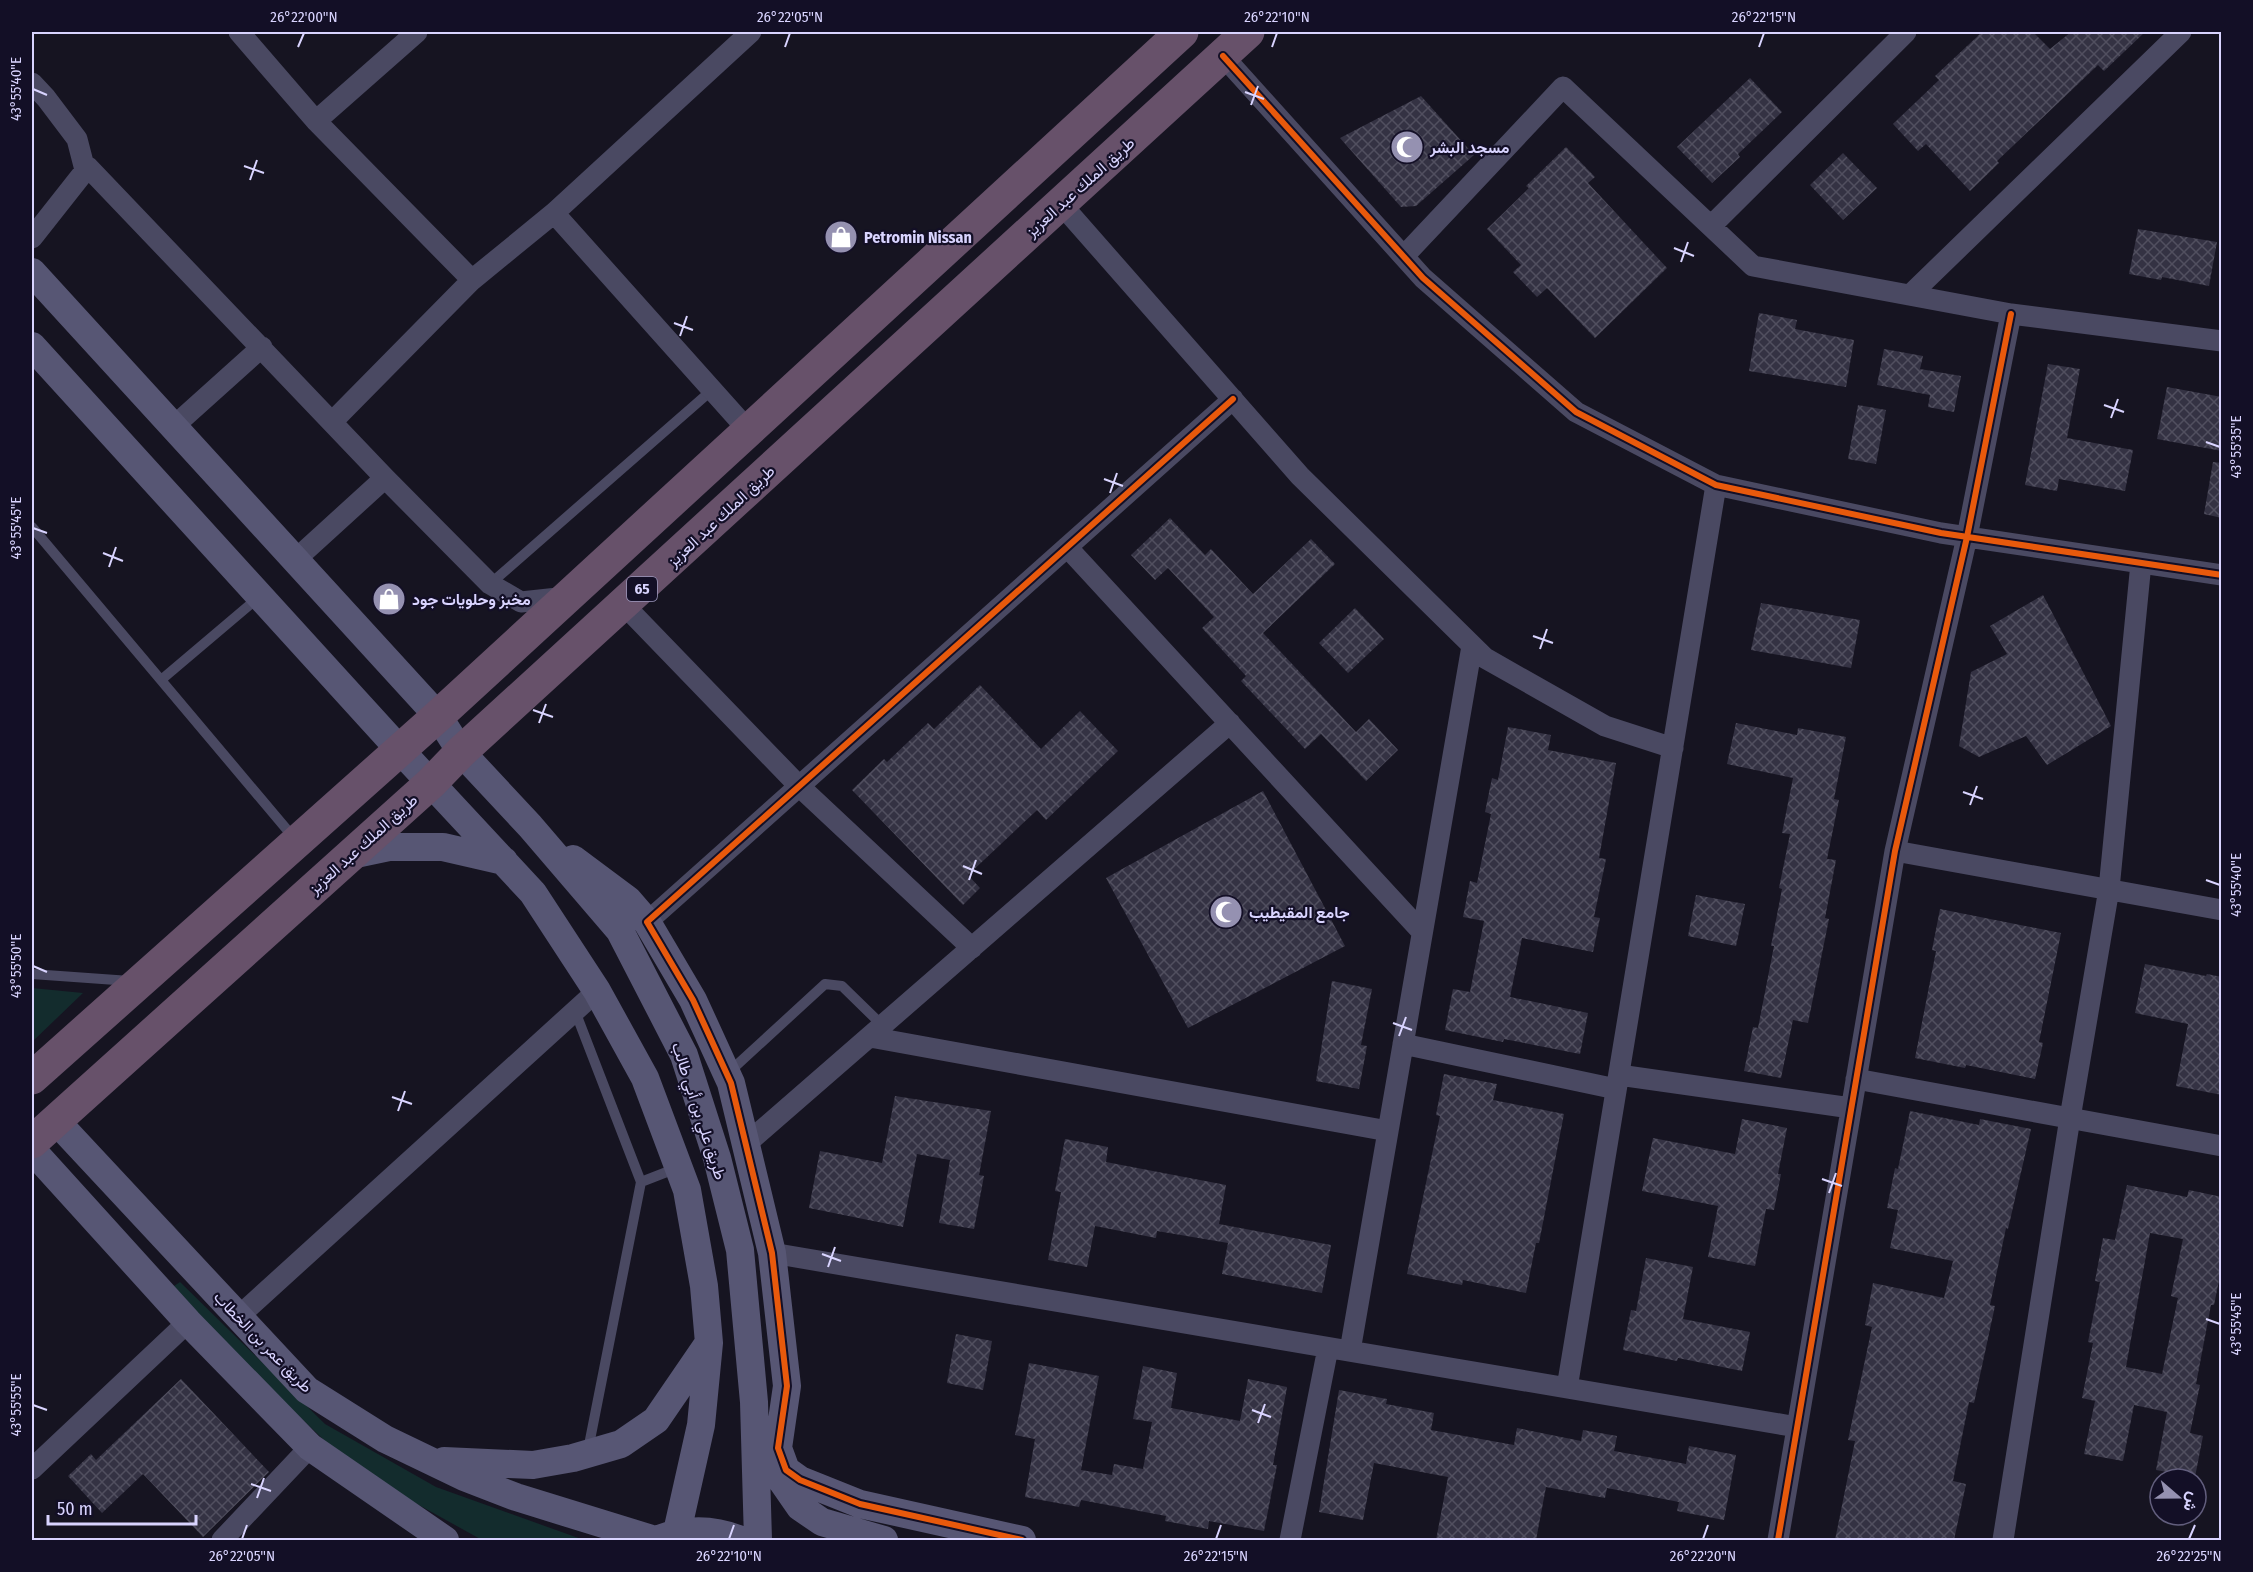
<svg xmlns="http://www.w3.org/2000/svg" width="2253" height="1572" font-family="'Fira Sans Condensed',Vazirmatn,sans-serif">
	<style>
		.grass { fill: #132c2d }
		.building { fill: url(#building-cross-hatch); fill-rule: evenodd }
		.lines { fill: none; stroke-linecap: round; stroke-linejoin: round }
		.lane { stroke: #4a4962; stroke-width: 10 }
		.street { stroke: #4a4962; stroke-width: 21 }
		.secondary { stroke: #575674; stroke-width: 28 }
		.highway { stroke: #67516a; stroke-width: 33 }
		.cycleway-casing { stroke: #130f26; stroke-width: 10 }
		.cycleway { stroke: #e8590c; stroke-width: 6 }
		.ticks { fill: none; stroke: #d9d4ff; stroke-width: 2 }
		.labels { text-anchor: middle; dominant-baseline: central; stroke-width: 4.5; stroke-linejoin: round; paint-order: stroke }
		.shield { fill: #130f26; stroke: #9e99be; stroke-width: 1.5 }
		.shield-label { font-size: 15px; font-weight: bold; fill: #d9d4ff }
		.poi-label { font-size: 16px; font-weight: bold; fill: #d9d4ff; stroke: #130f26; text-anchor: start }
		.street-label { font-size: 16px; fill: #d9d4ff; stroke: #130f26 }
		.neatline { fill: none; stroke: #d9d4ff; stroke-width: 2 }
		.ticks-label { font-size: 15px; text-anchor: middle; fill: #d9d4ff }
	</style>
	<defs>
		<pattern id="building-cross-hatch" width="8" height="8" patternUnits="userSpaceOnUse" patternTransform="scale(1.5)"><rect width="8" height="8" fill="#343243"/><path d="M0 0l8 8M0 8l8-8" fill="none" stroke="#514f5f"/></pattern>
	</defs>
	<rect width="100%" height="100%" fill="#161421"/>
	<path class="grass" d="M32,988L83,993L32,1042Z
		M180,1282L325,1424L436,1487L584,1540H482L381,1484L346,1461L237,1357L174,1286Z"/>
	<path class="building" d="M1982,32H2033L2050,49L2071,32H2145L2104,71L2098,65L1997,161L1999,163L1970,191L1926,144L1918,151L1893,124L1939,80L1935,76Z
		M1750,78L1782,112L1738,154L1740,157L1712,183L1677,147Z
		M1421,96L1474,155L1416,206L1401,207L1340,138Z
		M1566,147L1595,177L1588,183L1667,268L1595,338L1547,288L1537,297L1513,272L1521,265L1487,229L1529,188L1526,186Z
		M1843,153L1877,188L1843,220L1810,185Z
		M2138,229L2217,242L2209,286L2162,277L2161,280L2129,274Z
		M1759,313L1797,320L1795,329L1854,340L1846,387L1749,371Z
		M1884,349L1923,356L1920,369L1961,376L1954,412L1928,407L1930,395L1877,385Z
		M2048,364L2080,369L2067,438L2133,450L2125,491L2059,479L2057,491L2025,485Z
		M2167,387L2222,397V451L2157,439Z
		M1858,405L1886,410L1876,464L1848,459Z
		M2213,462L2222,463V518L2204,514Z
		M1170,518L1205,555L1211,549L1253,594L1311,539L1335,564L1263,633L1356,732L1369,719L1398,750L1366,781L1321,734L1305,749L1241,681L1246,676L1202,628L1214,617L1168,568L1155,580L1131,555Z
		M2043,595L2111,726L2047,765L2026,736L1979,757L1959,746L1971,672L2007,654L1990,626Z
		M1761,603L1860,620L1851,668L1751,650Z
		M1355,608L1384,639L1348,673L1319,643Z
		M980,685L1041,749L1080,711L1118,751L1046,820L1037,810L968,875L980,888L963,905L852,790L884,759L887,762L928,723L934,729Z
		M1736,723L1797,735L1798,728L1846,737L1834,799L1839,800L1827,859L1836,860L1825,918L1829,919L1808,1023L1793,1020L1781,1078L1744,1071L1753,1027L1758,1028L1774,946H1771L1782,889L1779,888L1790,834L1782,833L1793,778L1727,764Z
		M1508,727L1551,735L1548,750L1616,763L1599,858L1606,859L1594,917L1600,918L1593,952L1522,938L1510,997L1588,1013L1580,1054L1504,1039L1503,1042L1445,1030L1453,989L1470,992L1484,921L1463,917L1470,881L1477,883L1491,814L1485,812L1492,778L1498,780Z
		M1263,791L1345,946L1188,1028L1106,878Z
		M1696,895L1745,904L1736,946L1688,936Z
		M1940,909L2061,933L2039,1042L2043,1043L2035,1079L1966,1065L1965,1068L1915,1058L1936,951L1932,950Z
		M2145,964L2206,976L2207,974L2222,977V1095L2176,1086L2188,1024L2135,1013Z
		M1332,981L1372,989L1361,1045L1367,1046L1359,1089L1316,1081Z
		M1444,1074L1497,1084L1493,1100L1564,1114L1539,1243H1536L1526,1293L1463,1280L1462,1285L1407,1274L1440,1116L1436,1115Z
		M895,1096L991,1111L979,1175L984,1176L974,1229L939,1223L950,1160L917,1154L903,1227L809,1208L820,1151L882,1163Z
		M1910,1111L1979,1125L1980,1119L2031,1129L2008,1229L2006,1228L1990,1305L1995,1306L1974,1403L1969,1402L1953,1481L1966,1484L1954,1540H1835L1855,1441L1848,1440L1872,1327L1865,1325L1873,1283L1944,1298L1953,1261L1890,1248L1898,1210L1887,1208L1895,1168L1898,1169Z
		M1742,1119L1787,1128L1778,1174H1781L1774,1210L1766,1209L1755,1266L1708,1257L1718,1206L1642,1191L1653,1138L1735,1154Z
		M1065,1139L1108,1147L1106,1162L1226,1185L1219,1224L1331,1245L1322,1293L1222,1274L1228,1243L1157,1231L1156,1238L1095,1226L1087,1267L1048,1260L1061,1192L1055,1191Z
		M2127,1185L2187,1197L2189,1190L2222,1197V1266L2214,1305H2211L2196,1384L2200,1385L2190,1433L2203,1436L2195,1477L2156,1470L2167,1412L2134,1405L2123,1461L2084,1454L2095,1401L2082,1398L2093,1343L2088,1342L2100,1282L2095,1281L2103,1238L2115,1240ZM2150,1233L2183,1239L2171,1296L2178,1298L2162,1374L2126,1367Z
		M1646,1258L1693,1267L1683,1319L1750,1332L1742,1371L1678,1358L1677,1361L1623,1350L1631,1310L1636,1311Z
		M956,1334L992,1341L983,1390L947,1383Z
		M1029,1363L1099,1376L1081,1470L1112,1475L1114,1464L1143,1469L1152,1422L1133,1419L1143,1366L1177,1373L1171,1408L1240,1421L1248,1379L1287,1387L1273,1465H1277L1264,1531L1209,1521L1208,1529L1165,1521L1166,1516L1081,1500L1079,1507L1025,1497L1035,1439L1015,1435Z
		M181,1379L269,1472L203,1537L143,1474L102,1513L68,1476L91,1454L96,1460Z
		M1339,1390L1387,1399L1386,1404L1434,1413L1431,1430L1514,1445L1517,1428L1581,1441L1583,1430L1617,1436L1614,1451L1686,1464L1689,1446L1736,1455L1724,1520L1677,1511L1679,1502L1607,1488L1605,1498L1546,1487L1536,1540H1436L1448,1477L1374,1463L1363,1520L1319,1512Z"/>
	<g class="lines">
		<path class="lane" d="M32,527L294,838
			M490,584L712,390
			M161,680L259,597
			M32,974L130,981
			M575,1011L641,1182L588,1450
			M727,1074L825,984L842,986L883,1026
			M641,1182L677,1168"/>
		<path class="street" d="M239,32L316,121L472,280L554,213L748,430
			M1223,56L1423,278L1576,412L1716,485L1941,533L2222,575
			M32,83L46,98L77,139L85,170
			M316,121L417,32
			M1061,204L1300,476L1485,658L1605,726L1673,748
			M554,213L751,32
			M1711,226L1906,32
			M32,238L88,167L385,478L490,584L521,602L567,597
			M1404,256L1563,87L1753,266L2011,314L2222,341
			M1910,295L2181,32
			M332,422L472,280
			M173,427L262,347
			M1067,547L1422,932
			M295,560L385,478
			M624,605L799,786L972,948
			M1895,851L2222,910
			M647,922L1233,399
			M870,1037L1388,1131
			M1403,1044L1616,1089
			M1619,1075L1851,1108
			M1856,1079L2222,1146
			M746,1144L1230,723
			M772,1253L1797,1427
			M238,1317L597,991
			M1350,1351L1472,646
			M1567,1388L1716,485
			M32,1469L188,1322
			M222,1540L310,1447
			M1290,1540L1328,1348
			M1778,1540L1895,851L1967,537L2011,314
			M2003,1540L2070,1118L2109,889L2141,563"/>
		<path class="secondary" d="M32,272L438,716L461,752L530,826L620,931L684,1055L717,1158L740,1250L754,1402L758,1540
			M32,346L399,749L533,893L597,991L645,1078L687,1190L704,1286L709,1343L701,1425L677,1532
			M351,855L389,847H443L504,861
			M573,859L628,900L647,922L693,1000L731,1083L772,1253L787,1386L778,1448L786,1470L800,1480L860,1504L1022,1540
			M56,1121L307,1390L385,1439L464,1477L516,1497L655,1540
			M32,1150L188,1322L310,1447L445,1540
			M444,1461L533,1465L573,1458L621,1444L656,1420L706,1347
			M773,1468L800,1507L822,1522L884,1540
			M662,1538C689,1528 714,1529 741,1540"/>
		<path class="highway" d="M32,1078L438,716L1182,32
			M32,1142L431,783L461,752L1248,32"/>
		<g class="cycleway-casing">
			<path id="cycleway" d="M1223,56L1423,278L1576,412L1716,485L1941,533L2222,575
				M1022,1540L860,1504L800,1480L786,1470L778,1448L787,1386L772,1253L731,1083L693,1000L647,922L1233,399
				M1778,1540L1895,851L1967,537L2011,314"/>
		</g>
		<use href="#cycleway" class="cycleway"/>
	</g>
	<path class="ticks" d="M298,47L304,33M785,47L790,33M1272,47L1277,33M1759,47L1764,33M33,89L47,95M1245,92L1264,99M1251,105L1258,86M244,166L264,173M250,180L257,160M1674,248L1694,256M1681,262L1688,242M674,323L693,330M680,336L687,316M2104,405L2124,412M2111,418L2118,399M2206,442L2220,447M1104,479L1123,486M1110,493L1117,473M33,528L47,533M103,553L123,561M109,567L116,547M1533,636L1553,643M1540,649L1547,629M533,710L553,717M539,723L546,704M1963,792L1983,799M1970,805L1977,786M963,866L982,874M969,880L976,860M2206,880L2220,885M33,966L47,972M1393,1023L1412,1030M1399,1036L1406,1017M392,1097L412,1104M398,1111L405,1091M1822,1179L1842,1186M1829,1193L1836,1173M822,1254L841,1261M828,1267L835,1247M2206,1319L2220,1324M33,1405L47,1410M1252,1410L1271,1417M1258,1423L1265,1404M251,1484L271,1491M257,1498L264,1478M242,1539L247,1525M729,1539L734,1525M1216,1539L1221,1525M1703,1539L1708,1525M2189,1539L2195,1525"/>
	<defs>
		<g id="mosque-disc" transform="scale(1.725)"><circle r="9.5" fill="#9591b1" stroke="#130f26"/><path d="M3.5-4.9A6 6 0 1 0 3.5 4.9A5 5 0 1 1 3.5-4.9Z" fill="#fff"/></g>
		<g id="shop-disc" transform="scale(1.725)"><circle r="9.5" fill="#9591b1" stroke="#130f26"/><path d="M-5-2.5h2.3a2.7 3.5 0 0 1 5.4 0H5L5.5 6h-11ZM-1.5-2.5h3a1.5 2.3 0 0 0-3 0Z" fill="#fff"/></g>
	</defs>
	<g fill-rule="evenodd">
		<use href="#mosque-disc" x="1407" y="147"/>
		<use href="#shop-disc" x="841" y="237"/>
		<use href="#shop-disc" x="389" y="599"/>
		<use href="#mosque-disc" x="1226" y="912"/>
	</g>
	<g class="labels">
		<rect class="shield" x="627" y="577" width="30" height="24" rx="4.5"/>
		<g class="shield-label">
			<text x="642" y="589">65</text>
		</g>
		<g class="poi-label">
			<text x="1430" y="147">مسجد البشر</text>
			<text x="864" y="237">Petromin Nissan</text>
			<text x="412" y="599">مخبز وحلويات جود</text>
			<text x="1249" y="912">جامع المقيطيب</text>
		</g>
		<g class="street-label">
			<text transform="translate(1080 187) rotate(-42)">طريق الملك عبد العزيز</text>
			<text transform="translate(721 516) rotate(-43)">طريق الملك عبد العزيز</text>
			<text transform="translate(363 844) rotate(-42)">طريق الملك عبد العزيز</text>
			<text transform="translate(699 1111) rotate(72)">طريق علي بن أبي طالب</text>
			<text transform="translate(263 1342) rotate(46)">طريق عمر بن الخطاب</text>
		</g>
	</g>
	<rect width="2253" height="1572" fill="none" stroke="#130f26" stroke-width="66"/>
	<g transform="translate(2178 1497) rotate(110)"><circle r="28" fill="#130f26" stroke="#625e7d" stroke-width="1.5"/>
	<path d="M0-4.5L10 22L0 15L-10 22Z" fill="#9591b1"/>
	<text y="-9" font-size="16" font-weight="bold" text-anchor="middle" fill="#d9d4ff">ش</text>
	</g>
	<path d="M48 1515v9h148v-9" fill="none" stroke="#d9d4ff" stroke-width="3"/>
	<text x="57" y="1515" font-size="18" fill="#d9d4ff" stroke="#130f26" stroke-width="4.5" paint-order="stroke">50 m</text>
	<rect x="33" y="33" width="2187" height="1506" class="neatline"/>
	<g class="ticks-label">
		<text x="304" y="22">26°22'00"N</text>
		<text x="790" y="22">26°22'05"N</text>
		<text x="1277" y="22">26°22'10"N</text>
		<text x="1764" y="22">26°22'15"N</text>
		<text transform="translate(16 89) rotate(-90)" y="5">43°55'40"E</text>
		<text transform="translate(2236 447) rotate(-90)" y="5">43°55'35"E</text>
		<text transform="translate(16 528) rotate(-90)" y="5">43°55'45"E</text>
		<text transform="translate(2236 885) rotate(-90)" y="5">43°55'40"E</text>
		<text transform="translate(16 966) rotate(-90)" y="5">43°55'50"E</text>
		<text transform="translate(2236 1324) rotate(-90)" y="5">43°55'45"E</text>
		<text transform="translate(16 1405) rotate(-90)" y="5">43°55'55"E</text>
		<text x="242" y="1561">26°22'05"N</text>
		<text x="729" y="1561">26°22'10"N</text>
		<text x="1216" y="1561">26°22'15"N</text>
		<text x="1703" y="1561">26°22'20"N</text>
		<text x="2189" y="1561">26°22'25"N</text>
	</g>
</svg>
